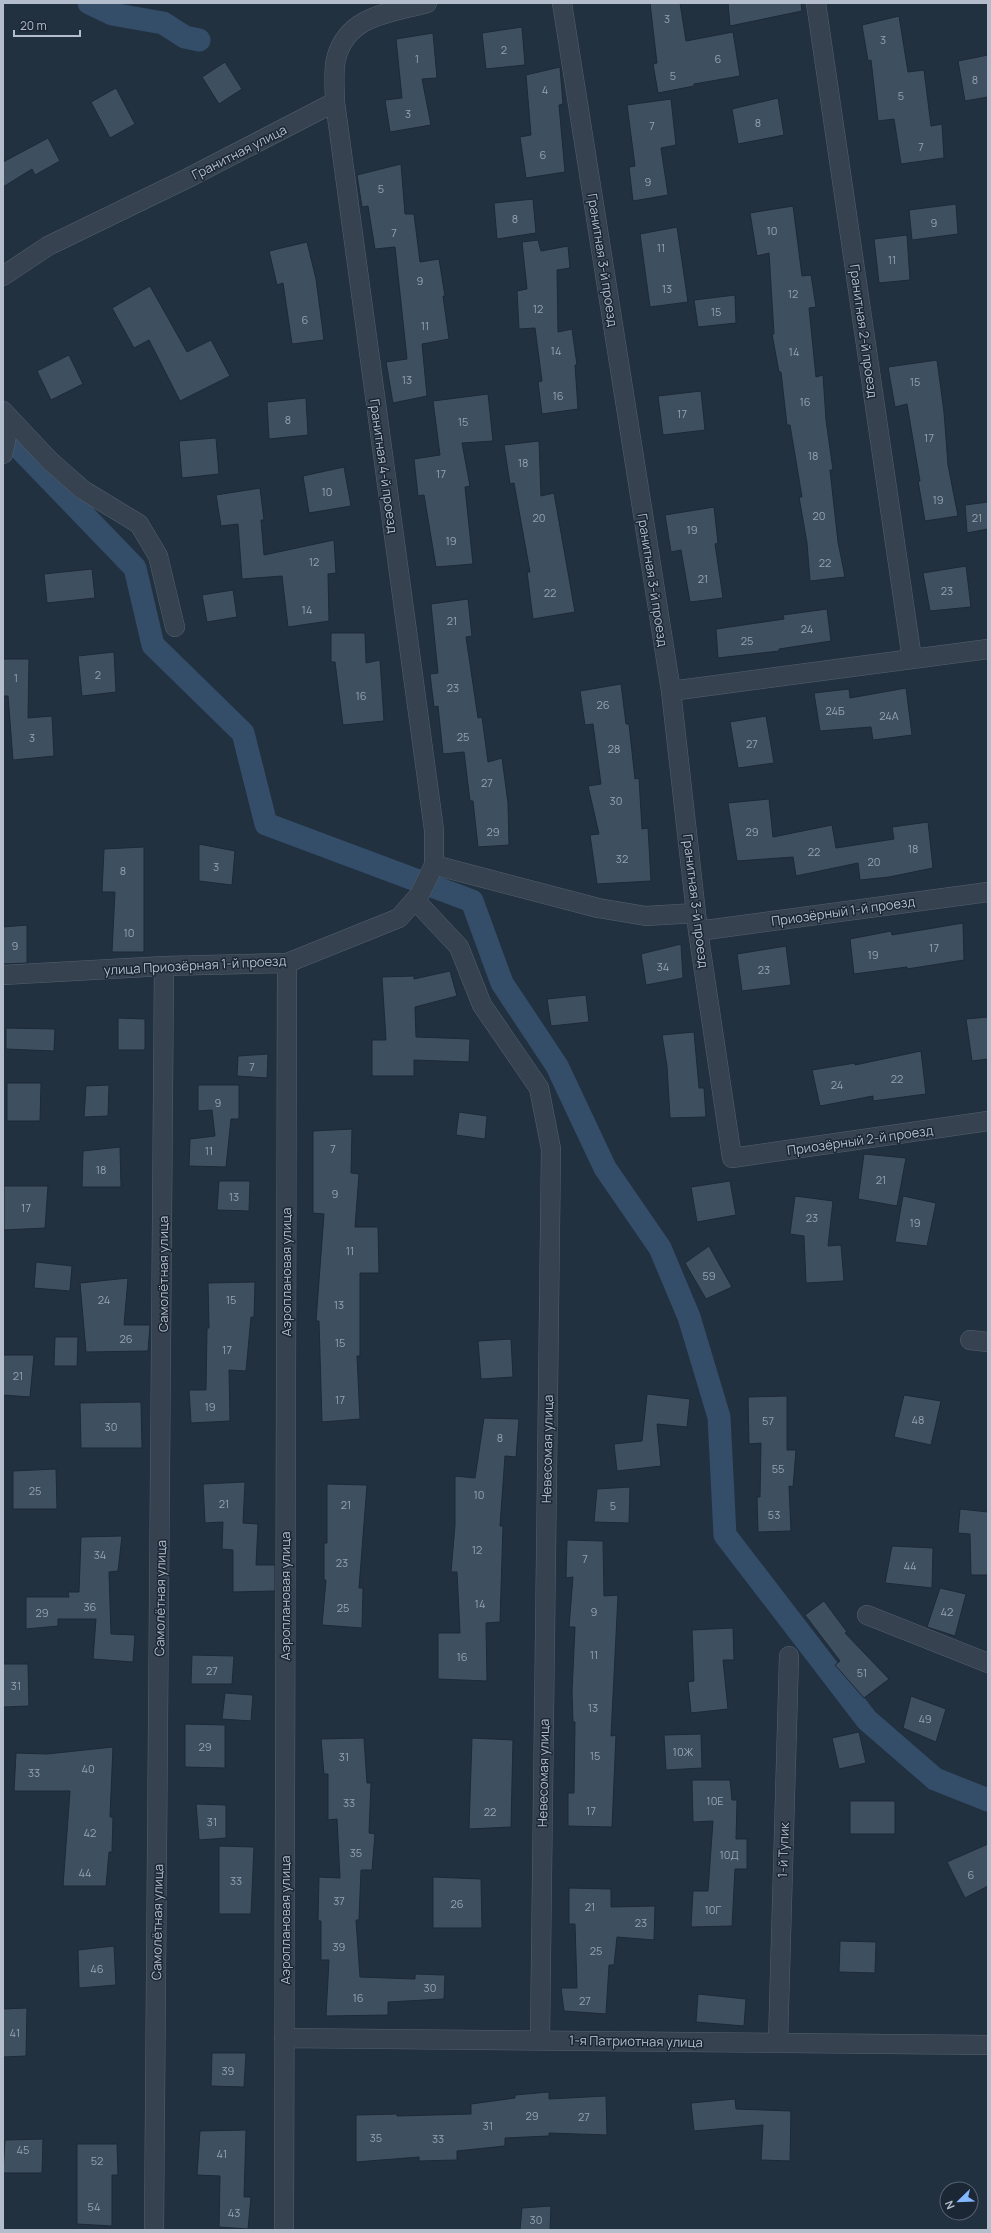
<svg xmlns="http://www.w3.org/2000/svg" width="991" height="2233" font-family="Manrope,sans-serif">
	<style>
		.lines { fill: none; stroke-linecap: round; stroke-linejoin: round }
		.canal { stroke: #344d69; stroke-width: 23 }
		.building { fill: #3e4f60; stroke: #1d2937 }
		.street-casing { stroke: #54606e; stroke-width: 20 }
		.street { stroke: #364250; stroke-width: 19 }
		.labels { text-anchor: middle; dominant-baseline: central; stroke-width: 3; stroke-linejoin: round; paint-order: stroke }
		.number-label { font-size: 11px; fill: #96a2b0 }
		.street-label { font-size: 13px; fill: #b3bdcb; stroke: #1b2735 }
	</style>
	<rect width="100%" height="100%" fill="#223140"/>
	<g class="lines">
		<path class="canal" d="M89,3L112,14L163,23L185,37L199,40
			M3,431L135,568L153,645L243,733L266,824L472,901L502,983L557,1066L605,1168L660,1248L689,1317L719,1417L725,1535L867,1720L935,1779L988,1800"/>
	</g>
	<path class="building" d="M650,3H680L686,41L733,32L740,76L694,84V86L658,93L653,64L657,63Z
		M728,3H801L802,11L730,26Z
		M899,16L908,72L924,70L931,126L942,124L944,158L901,164L894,119L878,121L871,60L868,61L862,25Z
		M522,27L525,65L486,69L482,33Z
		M433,33L437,78L422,79L431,125L390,132L385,100L402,98L396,39Z
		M988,55V97L965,101L958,61Z
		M225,62L242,89L219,104L202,77Z
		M560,67L563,104L559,105L565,172L526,178L520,137L531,135L526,75Z
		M116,88L135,124L110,138L91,102Z
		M778,98L784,135L738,144L732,109Z
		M671,99L676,145L661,148L668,195L633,201L629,167L635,166L627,105Z
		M48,138L60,161L35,175L32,169L3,187V162Z
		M401,164L405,214H414L420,262L439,259L445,296H443L449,339L422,344L427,396L393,403L386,362L407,359L395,247L375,249L368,206L362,207L357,175Z
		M533,199L536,233L497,239L494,203Z
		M956,204L958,234L912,240L909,210Z
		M793,206L802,276L811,275L816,307L809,308L816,377L823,375L826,420L833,470H830L838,542L845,577L810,581L807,543L799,497H802L790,425H787L781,372H779L772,334H774L769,253L757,256L750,213Z
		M677,227L688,302L650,307L640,234Z
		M907,235L910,280L879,283L874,239Z
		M538,240L541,251L568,246L570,268L557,270L558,332L572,329L577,365H575L578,409L542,414L538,382L542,381L535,328L519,329L517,291L527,289L522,242Z
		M307,242L316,279L324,340L292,344L283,283L277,285L269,251Z
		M150,286L187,352L211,340L230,376L180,401L149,340L134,348L112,308Z
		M735,295L736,323L698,327L694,300Z
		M69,355L83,384L51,400L37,371Z
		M937,360L944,412L948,465L958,516L925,521L918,481H920L907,404L895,407L888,367Z
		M701,391L705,430L663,435L658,396Z
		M488,394L493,441L462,443L470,486L465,487L473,564L436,567L424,495L418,496L414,459L440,455L433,401Z
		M306,398L308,435L269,439L267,402Z
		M216,438L219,474L182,478L179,441Z
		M539,441L541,496L554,493L575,612L533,619L527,572H530L514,483L510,484L504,445Z
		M344,467L351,506L309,513L303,476Z
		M260,488L264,520H261L264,555L334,540L336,573L328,574L329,621L288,627L282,576L242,579L238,524L221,526L216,495Z
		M988,502V529L967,533L965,505Z
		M714,507L718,543L715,544L723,598L690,602L681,550L671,552L665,515Z
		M966,566L971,607L930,611L923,573Z
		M92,569L95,598L47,603L44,574Z
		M233,590L237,617L207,622L202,595Z
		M468,599L472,636L466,637L478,718L482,717L488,762L502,758L508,803L509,845L478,847L473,801H470L464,752L443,754L438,706L434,707L430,674L438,673L431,604Z
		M827,609L831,641L779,649V651L718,658L716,629L784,619L783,615Z
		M331,633H365L366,663L380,660L384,721L343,725L335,662H331Z
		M114,652L116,692L82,696L78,656Z
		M3,659H29L28,718L52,716L54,756L13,760L8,696H3Z
		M621,684L626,724H629L635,779L639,778L642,829L648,828L651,881L597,884L590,835L599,834L588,786L601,784L593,724L585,725L580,691Z
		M906,688L912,735L873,740L871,727L820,731L814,693L849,689L850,698Z
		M766,716L774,763L738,768L730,722Z
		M769,799L773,837L832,825L836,848L894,839L892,827L928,822L933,868L889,877L860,880L858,863L796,876L793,857L737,861L728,803Z
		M199,844L235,851L232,885L199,881Z
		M144,847V952H112L115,892H102L104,849Z
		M963,923L964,960L907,969V967L854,974L850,939L891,931L892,935Z
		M27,925V963L3,964V927Z
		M681,944L683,978L646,985L641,954Z
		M786,946L791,985L742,991L737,954Z
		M450,971L457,996L415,1007L416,1037L470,1039L469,1062L414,1060V1076H372V1040H386L382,977L414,976V979Z
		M586,995L589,1022L551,1026L547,999Z
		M988,1017V1059L972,1061L966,1019Z
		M118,1018L145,1019V1050H118Z
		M6,1028L55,1029L54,1051L6,1049Z
		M694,1032L699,1088H704L706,1117L670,1118L667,1066L662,1035Z
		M921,1051L926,1094L873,1101V1096L820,1106L812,1070L855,1063V1065Z
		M268,1054L267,1078L237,1076L238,1056Z
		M7,1083H41L40,1121H7Z
		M109,1085L108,1116L84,1117L86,1086Z
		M198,1085H239V1119H231L226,1167L189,1166L190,1139L215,1136L212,1110L198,1111Z
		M459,1112L487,1116L485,1139L456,1135Z
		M352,1129L351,1173L359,1174L355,1227H378L379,1273H360V1356H357L360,1419L322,1422L319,1321H316L324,1214L313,1213V1131Z
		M120,1147L121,1187H82L83,1151Z
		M864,1154L906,1158L897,1206L858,1199Z
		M219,1181H250L249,1211L217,1210Z
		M730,1181L736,1215L697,1222L691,1187Z
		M4,1186H48L45,1228L4,1230Z
		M795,1196L833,1201L828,1246L841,1245L844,1281L806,1283L804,1236L790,1234Z
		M903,1196L936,1203L927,1246L895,1242Z
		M709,1246L732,1287L706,1299L685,1263Z
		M36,1262L72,1266L70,1291L34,1288Z
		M128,1278L124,1325H150L148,1351L86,1352L80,1283Z
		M255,1282L254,1317H251L246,1371L229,1370L230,1421L191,1423L189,1390H206L207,1328H209L208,1283Z
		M55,1337H78L77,1366H54Z
		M511,1339L513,1377L481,1379L478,1341Z
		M3,1355H34L30,1397L3,1395Z
		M647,1394L690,1399L687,1427L657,1424L661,1466L617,1471L614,1444L642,1441Z
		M904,1395L941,1401L931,1445L894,1437Z
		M787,1396V1450H796L793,1487L789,1486L791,1531L758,1532L757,1497H760L761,1443L749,1444L748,1397Z
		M141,1402L142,1448H81L80,1403Z
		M484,1418L519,1419L516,1457L505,1456L500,1526H503L500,1622L486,1623L487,1681L438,1679V1633H460L457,1572H451L455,1525V1476L475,1478Z
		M56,1469L57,1509H13V1471Z
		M245,1482L243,1523L258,1524L256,1565H275V1591L233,1592V1550L222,1549L223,1522L205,1523L203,1484Z
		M327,1484L367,1485L359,1588H363L362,1628L322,1625L326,1580H324V1543H327Z
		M630,1487L629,1523L594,1522L597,1489Z
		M960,1509L988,1512V1575H971L970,1534L958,1533Z
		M122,1536L118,1571L109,1572L111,1634L135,1635L133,1662L93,1659L96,1619H58V1626L26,1629V1597H69L68,1592H79L81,1537Z
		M567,1540L603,1541L604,1596L618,1595L611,1736L616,1735L612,1827L568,1826V1793H574L575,1722H573L572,1692L575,1627H569L573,1577L566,1578Z
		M892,1546L933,1548L932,1588L885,1583Z
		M940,1588L966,1594L955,1636L927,1627Z
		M824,1601L847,1632L845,1633L889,1679L864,1698L835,1665L840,1661L805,1615Z
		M733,1628L734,1660H723L728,1709L691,1713L688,1682L694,1681L692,1630Z
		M192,1655L234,1656L232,1684H191Z
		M3,1664H28L29,1706L3,1707Z
		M225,1693L253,1695L251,1721L222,1719Z
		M911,1696L946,1709L936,1742L903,1728Z
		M185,1724L225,1725V1768L185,1767Z
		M859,1732L866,1763L839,1769L832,1738Z
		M701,1734L702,1768L666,1770L664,1735Z
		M364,1738L367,1783H371L369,1833L375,1834L372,1870H361L359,1920H356L360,1977L415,1979V1974L445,1975L444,1999L388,2002V2015L326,2016L329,1960H321V1921H318L319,1877L340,1878L337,1819L328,1820V1774H324L321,1739Z
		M472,1738L513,1740L511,1827L469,1829Z
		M113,1747L110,1817H113L112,1852H109L106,1886H63L70,1791H14L16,1753L47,1754Z
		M692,1780H730L732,1800H737L736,1839H747V1869H735L732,1926L691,1927L693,1891H708L713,1821L693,1822Z
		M850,1801H895V1834H850Z
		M196,1804L226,1805V1838L199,1840Z
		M988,1844V1886L965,1898L947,1862Z
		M219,1846L254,1847L251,1914H219Z
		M433,1877L481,1879L482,1928H433Z
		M569,1888L611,1889V1907L655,1906L654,1940L617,1937L614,1965H609L606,2014L564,2011L561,1988H577L575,1924H569Z
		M840,1941L876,1942L875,1973L839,1972Z
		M114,1946L116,1985L79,1988L78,1950Z
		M698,1994L746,1999L744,2026L696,2022Z
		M27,2008L26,2056L3,2057V2009Z
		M212,2053H246L244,2087L211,2086Z
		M549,2092V2099L606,2096L607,2135L549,2133V2136L505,2138V2146L457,2151V2160L419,2161V2157L356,2162V2115L397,2114V2116L471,2114V2104L515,2098V2095Z
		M735,2099L736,2109L791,2111L790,2161L761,2160L763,2125L694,2131L691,2103Z
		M246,2130L244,2197H251L248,2229L219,2227L220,2176L197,2175L200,2131Z
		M43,2139L42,2173H3L5,2140Z
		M77,2144H117L118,2175H112V2226L77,2224Z
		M551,2206L550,2230H520L522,2208Z"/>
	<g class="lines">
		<g class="street-casing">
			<path id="street" d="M562,3L671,691L698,931L732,1158L988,1121
				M816,3L912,659
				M3,276L48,246L188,178L335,102
				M3,411L50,461L83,490L139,524L158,556L175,627
				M3,454L10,419
				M671,691L988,649
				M434,865L598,908L646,916L696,913
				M415,900L459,947L482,1005L539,1088L551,1149L540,2039
				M698,931L988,892
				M3,975L164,966L287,963L399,918L420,894L434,865V830L335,102C335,89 333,72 336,59C347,15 390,13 427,3
				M970,1340L988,1342
				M867,1615L988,1663
				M284,2038L988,2045
				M778,2043L789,1656
				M154,2230L164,966
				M284,2230L287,963"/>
		</g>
		<use href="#street" class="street"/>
	</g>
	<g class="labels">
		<g class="number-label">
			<text x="667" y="18">3</text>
			<text x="883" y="39">3</text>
			<text x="504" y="49">2</text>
			<text x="417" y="58">1</text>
			<text x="718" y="58">6</text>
			<text x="673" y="75">5</text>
			<text x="975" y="79">8</text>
			<text x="545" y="89">4</text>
			<text x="901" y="95">5</text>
			<text x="408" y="113">3</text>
			<text x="758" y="122">8</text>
			<text x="652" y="125">7</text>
			<text x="921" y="146">7</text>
			<text x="543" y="154">6</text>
			<text x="648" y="181">9</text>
			<text x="381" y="188">5</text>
			<text x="515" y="218">8</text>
			<text x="934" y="222">9</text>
			<text x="772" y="230">10</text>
			<text x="394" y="232">7</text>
			<text x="661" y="247">11</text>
			<text x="892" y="259">11</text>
			<text x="420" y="280">9</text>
			<text x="667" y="288">13</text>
			<text x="793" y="293">12</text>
			<text x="538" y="308">12</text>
			<text x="716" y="311">15</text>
			<text x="305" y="319">6</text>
			<text x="425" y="325">11</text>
			<text x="556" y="350">14</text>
			<text x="794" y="351">14</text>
			<text x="407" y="379">13</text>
			<text x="915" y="381">15</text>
			<text x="558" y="395">16</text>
			<text x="805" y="401">16</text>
			<text x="682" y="413">17</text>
			<text x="288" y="419">8</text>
			<text x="463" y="421">15</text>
			<text x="929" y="437">17</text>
			<text x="813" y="455">18</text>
			<text x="523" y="462">18</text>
			<text x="441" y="473">17</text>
			<text x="327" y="491">10</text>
			<text x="938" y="499">19</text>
			<text x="819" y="515">20</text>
			<text x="539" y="517">20</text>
			<text x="977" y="517">21</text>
			<text x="692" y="529">19</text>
			<text x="451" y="540">19</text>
			<text x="314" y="561">12</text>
			<text x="825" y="562">22</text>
			<text x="703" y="578">21</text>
			<text x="947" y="590">23</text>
			<text x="550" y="592">22</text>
			<text x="307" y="609">14</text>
			<text x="452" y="620">21</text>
			<text x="807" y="628">24</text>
			<text x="747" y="640">25</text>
			<text x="98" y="674">2</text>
			<text x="16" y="677">1</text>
			<text x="453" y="687">23</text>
			<text x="361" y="695">16</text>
			<text x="603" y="704">26</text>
			<text x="835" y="710">24Б</text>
			<text x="889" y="715">24А</text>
			<text x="463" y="736">25</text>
			<text x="32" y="737">3</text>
			<text x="752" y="743">27</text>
			<text x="614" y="748">28</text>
			<text x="487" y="782">27</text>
			<text x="616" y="800">30</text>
			<text x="493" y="831">29</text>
			<text x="752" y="831">29</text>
			<text x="913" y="848">18</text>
			<text x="814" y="851">22</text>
			<text x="622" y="858">32</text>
			<text x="874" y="861">20</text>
			<text x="216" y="866">3</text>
			<text x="123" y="870">8</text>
			<text x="129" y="932">10</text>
			<text x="15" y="945">9</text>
			<text x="934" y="947">17</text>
			<text x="873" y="954">19</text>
			<text x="663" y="966">34</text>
			<text x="764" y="969">23</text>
			<text x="252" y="1066">7</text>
			<text x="897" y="1078">22</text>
			<text x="837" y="1084">24</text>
			<text x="218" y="1102">9</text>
			<text x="333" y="1148">7</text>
			<text x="209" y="1150">11</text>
			<text x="101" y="1169">18</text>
			<text x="881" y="1179">21</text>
			<text x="335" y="1193">9</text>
			<text x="234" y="1196">13</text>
			<text x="26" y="1207">17</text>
			<text x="812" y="1217">23</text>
			<text x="915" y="1222">19</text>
			<text x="350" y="1250">11</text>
			<text x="709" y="1275">59</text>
			<text x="104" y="1299">24</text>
			<text x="231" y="1299">15</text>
			<text x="339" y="1304">13</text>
			<text x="126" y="1338">26</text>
			<text x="340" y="1342">15</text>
			<text x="227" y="1349">17</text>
			<text x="18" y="1375">21</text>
			<text x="340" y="1399">17</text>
			<text x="210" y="1406">19</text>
			<text x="918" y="1419">48</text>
			<text x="768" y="1420">57</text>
			<text x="111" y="1426">30</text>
			<text x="500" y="1437">8</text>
			<text x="778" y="1468">55</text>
			<text x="35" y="1490">25</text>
			<text x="479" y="1494">10</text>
			<text x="224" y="1503">21</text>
			<text x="346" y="1504">21</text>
			<text x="613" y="1505">5</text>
			<text x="774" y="1514">53</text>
			<text x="477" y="1549">12</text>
			<text x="100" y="1554">34</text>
			<text x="585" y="1558">7</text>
			<text x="342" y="1562">23</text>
			<text x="910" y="1565">44</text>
			<text x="480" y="1603">14</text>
			<text x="90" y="1606">36</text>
			<text x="343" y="1607">25</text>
			<text x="594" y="1611">9</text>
			<text x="947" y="1611">42</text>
			<text x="42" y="1612">29</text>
			<text x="594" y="1654">11</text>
			<text x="462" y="1656">16</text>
			<text x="212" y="1670">27</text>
			<text x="862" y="1672">51</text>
			<text x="16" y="1685">31</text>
			<text x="593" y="1707">13</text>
			<text x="925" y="1718">49</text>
			<text x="205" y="1746">29</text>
			<text x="683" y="1751">10Ж</text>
			<text x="595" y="1755">15</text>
			<text x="344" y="1756">31</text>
			<text x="88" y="1768">40</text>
			<text x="34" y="1772">33</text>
			<text x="715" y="1800">10Е</text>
			<text x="349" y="1802">33</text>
			<text x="591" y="1810">17</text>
			<text x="490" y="1811">22</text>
			<text x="212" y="1821">31</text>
			<text x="90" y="1832">42</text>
			<text x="356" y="1852">35</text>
			<text x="729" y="1854">10Д</text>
			<text x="85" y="1872">44</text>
			<text x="971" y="1874">6</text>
			<text x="236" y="1880">33</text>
			<text x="339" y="1900">37</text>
			<text x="457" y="1903">26</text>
			<text x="590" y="1906">21</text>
			<text x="713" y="1909">10Г</text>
			<text x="641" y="1922">23</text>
			<text x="339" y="1946">39</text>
			<text x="596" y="1950">25</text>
			<text x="97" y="1968">46</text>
			<text x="430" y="1987">30</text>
			<text x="358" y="1997">16</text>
			<text x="585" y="2000">27</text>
			<text x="15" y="2032">41</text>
			<text x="228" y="2070">39</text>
			<text x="532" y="2115">29</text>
			<text x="584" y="2116">27</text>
			<text x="488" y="2125">31</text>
			<text x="376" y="2137">35</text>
			<text x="438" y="2138">33</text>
			<text x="23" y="2149">45</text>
			<text x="222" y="2153">41</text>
			<text x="97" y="2160">52</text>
			<text x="94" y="2206">54</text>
			<text x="234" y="2212">43</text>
			<text x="536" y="2219">30</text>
		</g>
		<g class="street-label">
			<text transform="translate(239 152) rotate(-27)">Гранитная улица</text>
			<text transform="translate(603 260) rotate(81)">Гранитная 3-й проезд</text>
			<text transform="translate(864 331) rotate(82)">Гранитная 2-й проезд</text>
			<text transform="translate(384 466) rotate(82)">Гранитная 4-й проезд</text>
			<text transform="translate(653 580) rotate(81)">Гранитная 3-й проезд</text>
			<text transform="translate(696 901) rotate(83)">Гранитная 3-й проезд</text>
			<text transform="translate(843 911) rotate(-8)">Приозёрный 1-й проезд</text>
			<text transform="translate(195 965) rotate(-3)">улица Приозёрная 1-й проезд</text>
			<text transform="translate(860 1140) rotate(-8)">Приозёрный 2-й проезд</text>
			<text transform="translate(286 1272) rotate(-90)">Аэроплановая улица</text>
			<text transform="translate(163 1274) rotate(-90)">Самолётная улица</text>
			<text transform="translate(547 1449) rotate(-89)">Невесомая улица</text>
			<text transform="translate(285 1596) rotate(-90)">Аэроплановая улица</text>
			<text transform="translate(160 1598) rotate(-89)">Самолётная улица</text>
			<text transform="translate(543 1773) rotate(-89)">Невесомая улица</text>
			<text transform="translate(783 1850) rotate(-88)">1-й Тупик</text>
			<text transform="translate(285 1920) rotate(-90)">Аэроплановая улица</text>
			<text transform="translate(157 1922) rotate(-89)">Самолётная улица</text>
			<text transform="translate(636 2041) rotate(1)">1-я Патриотная улица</text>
		</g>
	</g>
	<rect width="991" height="2233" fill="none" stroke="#b3bdcb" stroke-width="8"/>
	<g transform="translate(959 2201) rotate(247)"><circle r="19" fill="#1b2735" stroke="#586371"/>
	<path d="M0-3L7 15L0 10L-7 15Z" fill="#84b9ff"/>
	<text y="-6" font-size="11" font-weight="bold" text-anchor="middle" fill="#b3bdcb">N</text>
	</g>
	<path d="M14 30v6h66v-6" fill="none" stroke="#b3bdcb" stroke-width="2"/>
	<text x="20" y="30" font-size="12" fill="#b3bdcb" stroke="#1b2735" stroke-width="3" paint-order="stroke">20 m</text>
</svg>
